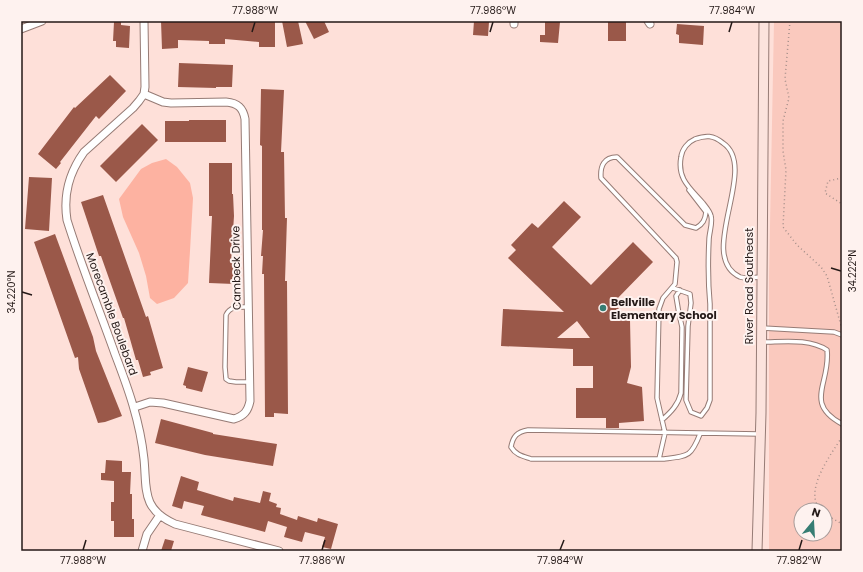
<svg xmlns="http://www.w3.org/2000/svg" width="863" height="572" font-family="Poppins,sans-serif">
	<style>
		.green { fill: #fac9be; fill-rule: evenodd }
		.water { fill: #fdb2a1 }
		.building { fill: #9a5849; fill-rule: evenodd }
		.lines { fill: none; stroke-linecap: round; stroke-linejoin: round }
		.service-casing { stroke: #967b75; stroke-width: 5.5 }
		.minor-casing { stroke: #967b75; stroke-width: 9 }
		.secondary-casing { stroke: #967b75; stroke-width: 11 }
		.path { stroke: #a58f8a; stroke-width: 1.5; stroke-dasharray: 1 3; stroke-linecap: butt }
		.service { stroke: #fff; stroke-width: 3.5 }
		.minor { stroke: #fff; stroke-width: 7 }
		.secondary { stroke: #fce3dd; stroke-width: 9 }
		.ticks { fill: none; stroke: #241917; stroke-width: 1.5 }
		.poi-dot { fill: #377d73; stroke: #fef2ef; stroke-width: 1.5 }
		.labels { text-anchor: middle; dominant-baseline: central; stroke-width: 4; stroke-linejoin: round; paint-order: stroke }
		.street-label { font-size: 11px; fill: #241917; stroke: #fef2ef }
		.poi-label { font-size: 11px; font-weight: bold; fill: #241917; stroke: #fef2ef; text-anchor: start }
		.neatline { fill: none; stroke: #241917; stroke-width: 1.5 }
		.ticks-label { font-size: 10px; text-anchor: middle; fill: #241917 }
	</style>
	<rect width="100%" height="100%" fill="#fee0d9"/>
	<path class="green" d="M774,21H842V551H769V277ZM801,510H825V534H801Z"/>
	<path class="water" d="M166,159L177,167L190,183L193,198L190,251L188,283L174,298L157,304L150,298L146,276L139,253L123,217L119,199L141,169L152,163Z"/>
	<path class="building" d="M161,21H275V47H259V42L225,39V44H209V41L178,40V48L162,49Z
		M282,21H298L303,44L287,47Z
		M305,21H324L329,32L314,39Z
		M474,21L489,22L488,36L473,35Z
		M608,21H626V41H608Z
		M114,22H121V25L130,26L129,48L116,47V41H113Z
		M545,22H560L558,43L540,42V35H545Z
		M677,24L704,26L703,45L679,43V35L676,34Z
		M179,63L233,65L232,87H216V88L178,87Z
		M110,75L126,91L99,119L96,116L60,162L61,163L56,169L38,154L74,107L75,108Z
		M261,89L284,90L281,152H284L285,218H287L285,281H287L288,414L274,413V417H265L264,274H262L263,256H261L263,230H262V146L260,145Z
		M189,120H226V142H165V121H189Z
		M142,124L158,140L116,182L100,166Z
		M209,163H232V194H233L234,216L231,262H235L234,284L209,283L212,216H209Z
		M29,177L52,178L49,231L25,229Z
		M103,195L146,317L148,316L163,368L150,372L151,375L143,377L138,360H136L124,318H123L101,256H99L81,202Z
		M564,201L581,217L552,247L591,285L633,242L653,262L613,303L630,320L631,367L627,383L642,387L644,421L619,423V428H606V418H576V388H593V366H573V349L501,346L503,309L564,312L508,258L516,250L511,245L532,223L538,228ZM577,321L590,338H557Z
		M55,234L93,337L96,351L122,416L105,422L98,423L79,369L78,357L75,358L34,242Z
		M188,367L208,372L202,392L186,388V386L183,385Z
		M161,419L213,433V434L277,444L273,466L205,455L155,443Z
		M106,460L122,461V472H131L130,494H132V519H134V537H114V521H111V502H114V481L101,480V473H105Z
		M181,476L199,482L197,490L233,501L234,497L260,503L263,491L271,493L269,501L277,504L276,507L281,508L280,514L297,520L298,516L317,522L318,518L338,524L331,549L322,547L325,537L305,532L302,542L284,537L287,527L268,521L265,532L201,515L204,506L184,501L182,509L172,506Z
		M165,539L174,541L171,551H161Z"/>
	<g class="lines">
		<g class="service-casing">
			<path id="service" d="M673,288L690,294L691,303L688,326L686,400L691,412L701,416L707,408L710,400V304C708,283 708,261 709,240C709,233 713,223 711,216C710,211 706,207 703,203C690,188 677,179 681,157C682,149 688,142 695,139C706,135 713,135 723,143C760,168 695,256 740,277C746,279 755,277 761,277
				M248,307C239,307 230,306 226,315L225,367L226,379L229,381L236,382H249
				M762,328L834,332L842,335
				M762,342C783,342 809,338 827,350C831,383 803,403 842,424
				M662,420C671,412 678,405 681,393L682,327L679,314L676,296L680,290
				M700,434C691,457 688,456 664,459H531C522,456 516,455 511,447C513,436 517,432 528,430L759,434
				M659,459L665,433L657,398L659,309L663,298L675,284L677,262L676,258L601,178C600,166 604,157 617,157L685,225L696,228C703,224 705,220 706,212L689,190"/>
		</g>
		<g class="minor-casing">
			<path id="minor" d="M144,21L145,87L144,94L139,101L133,108L84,152C69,173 63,194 67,220C81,265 99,309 115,354C128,388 140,421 144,459C147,489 141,509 175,524L279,551
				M648,21L650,24
				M514,24V21
				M21,29L42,21
				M135,407L150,402L163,403L234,419C244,416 248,411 250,401L245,119C243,108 238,103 226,102L171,103L163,102L144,94
				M142,551L147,534L160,515"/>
		</g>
		<g class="secondary-casing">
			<path id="secondary" d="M757,551L761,413L764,21"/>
		</g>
		<path class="path" d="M790,21L785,79L789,98L783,121V151L786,170L783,227L797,245L821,267L827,276L842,329
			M842,178L828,181L825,193L842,204
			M821,510C802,492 832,453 842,437
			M825,514L842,524"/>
		<use href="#service" class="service"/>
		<use href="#minor" class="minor"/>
		<use href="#secondary" class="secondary"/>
	</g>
	<path class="ticks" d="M252,32L255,22M490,32L493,22M729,32L732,22M831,268L841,271M22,292L32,295M83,550L86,540M322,550L325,540M560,550L564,540M799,550L802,540"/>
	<circle class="poi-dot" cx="603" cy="308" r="4"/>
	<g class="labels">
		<g class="street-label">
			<text transform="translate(236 268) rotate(-91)">Cambeck Drive</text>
			<text transform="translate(749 286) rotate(-90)">River Road Southeast</text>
			<text transform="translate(112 314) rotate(70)">Morecamble Boulebard</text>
		</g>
		<g class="poi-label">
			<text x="611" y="302">Bellville<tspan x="611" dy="13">Elementary School</tspan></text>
		</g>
	</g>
	<rect width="863" height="572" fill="none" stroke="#fef2ef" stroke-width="44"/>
	<g transform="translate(813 522) rotate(18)"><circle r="19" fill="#fef2ef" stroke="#a79b99"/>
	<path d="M0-3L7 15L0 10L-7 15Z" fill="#377d73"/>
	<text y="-6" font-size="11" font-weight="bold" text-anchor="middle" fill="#241917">N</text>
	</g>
	<rect x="22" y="22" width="819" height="528" class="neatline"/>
	<g class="ticks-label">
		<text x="255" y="14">77.988°W</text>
		<text x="493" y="14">77.986°W</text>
		<text x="732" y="14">77.984°W</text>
		<text transform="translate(852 271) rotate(-90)" y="4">34.222°N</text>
		<text transform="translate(11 292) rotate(-90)" y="4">34.220°N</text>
		<text x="83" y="564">77.988°W</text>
		<text x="322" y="564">77.986°W</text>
		<text x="560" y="564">77.984°W</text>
		<text x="799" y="564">77.982°W</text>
	</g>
</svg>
